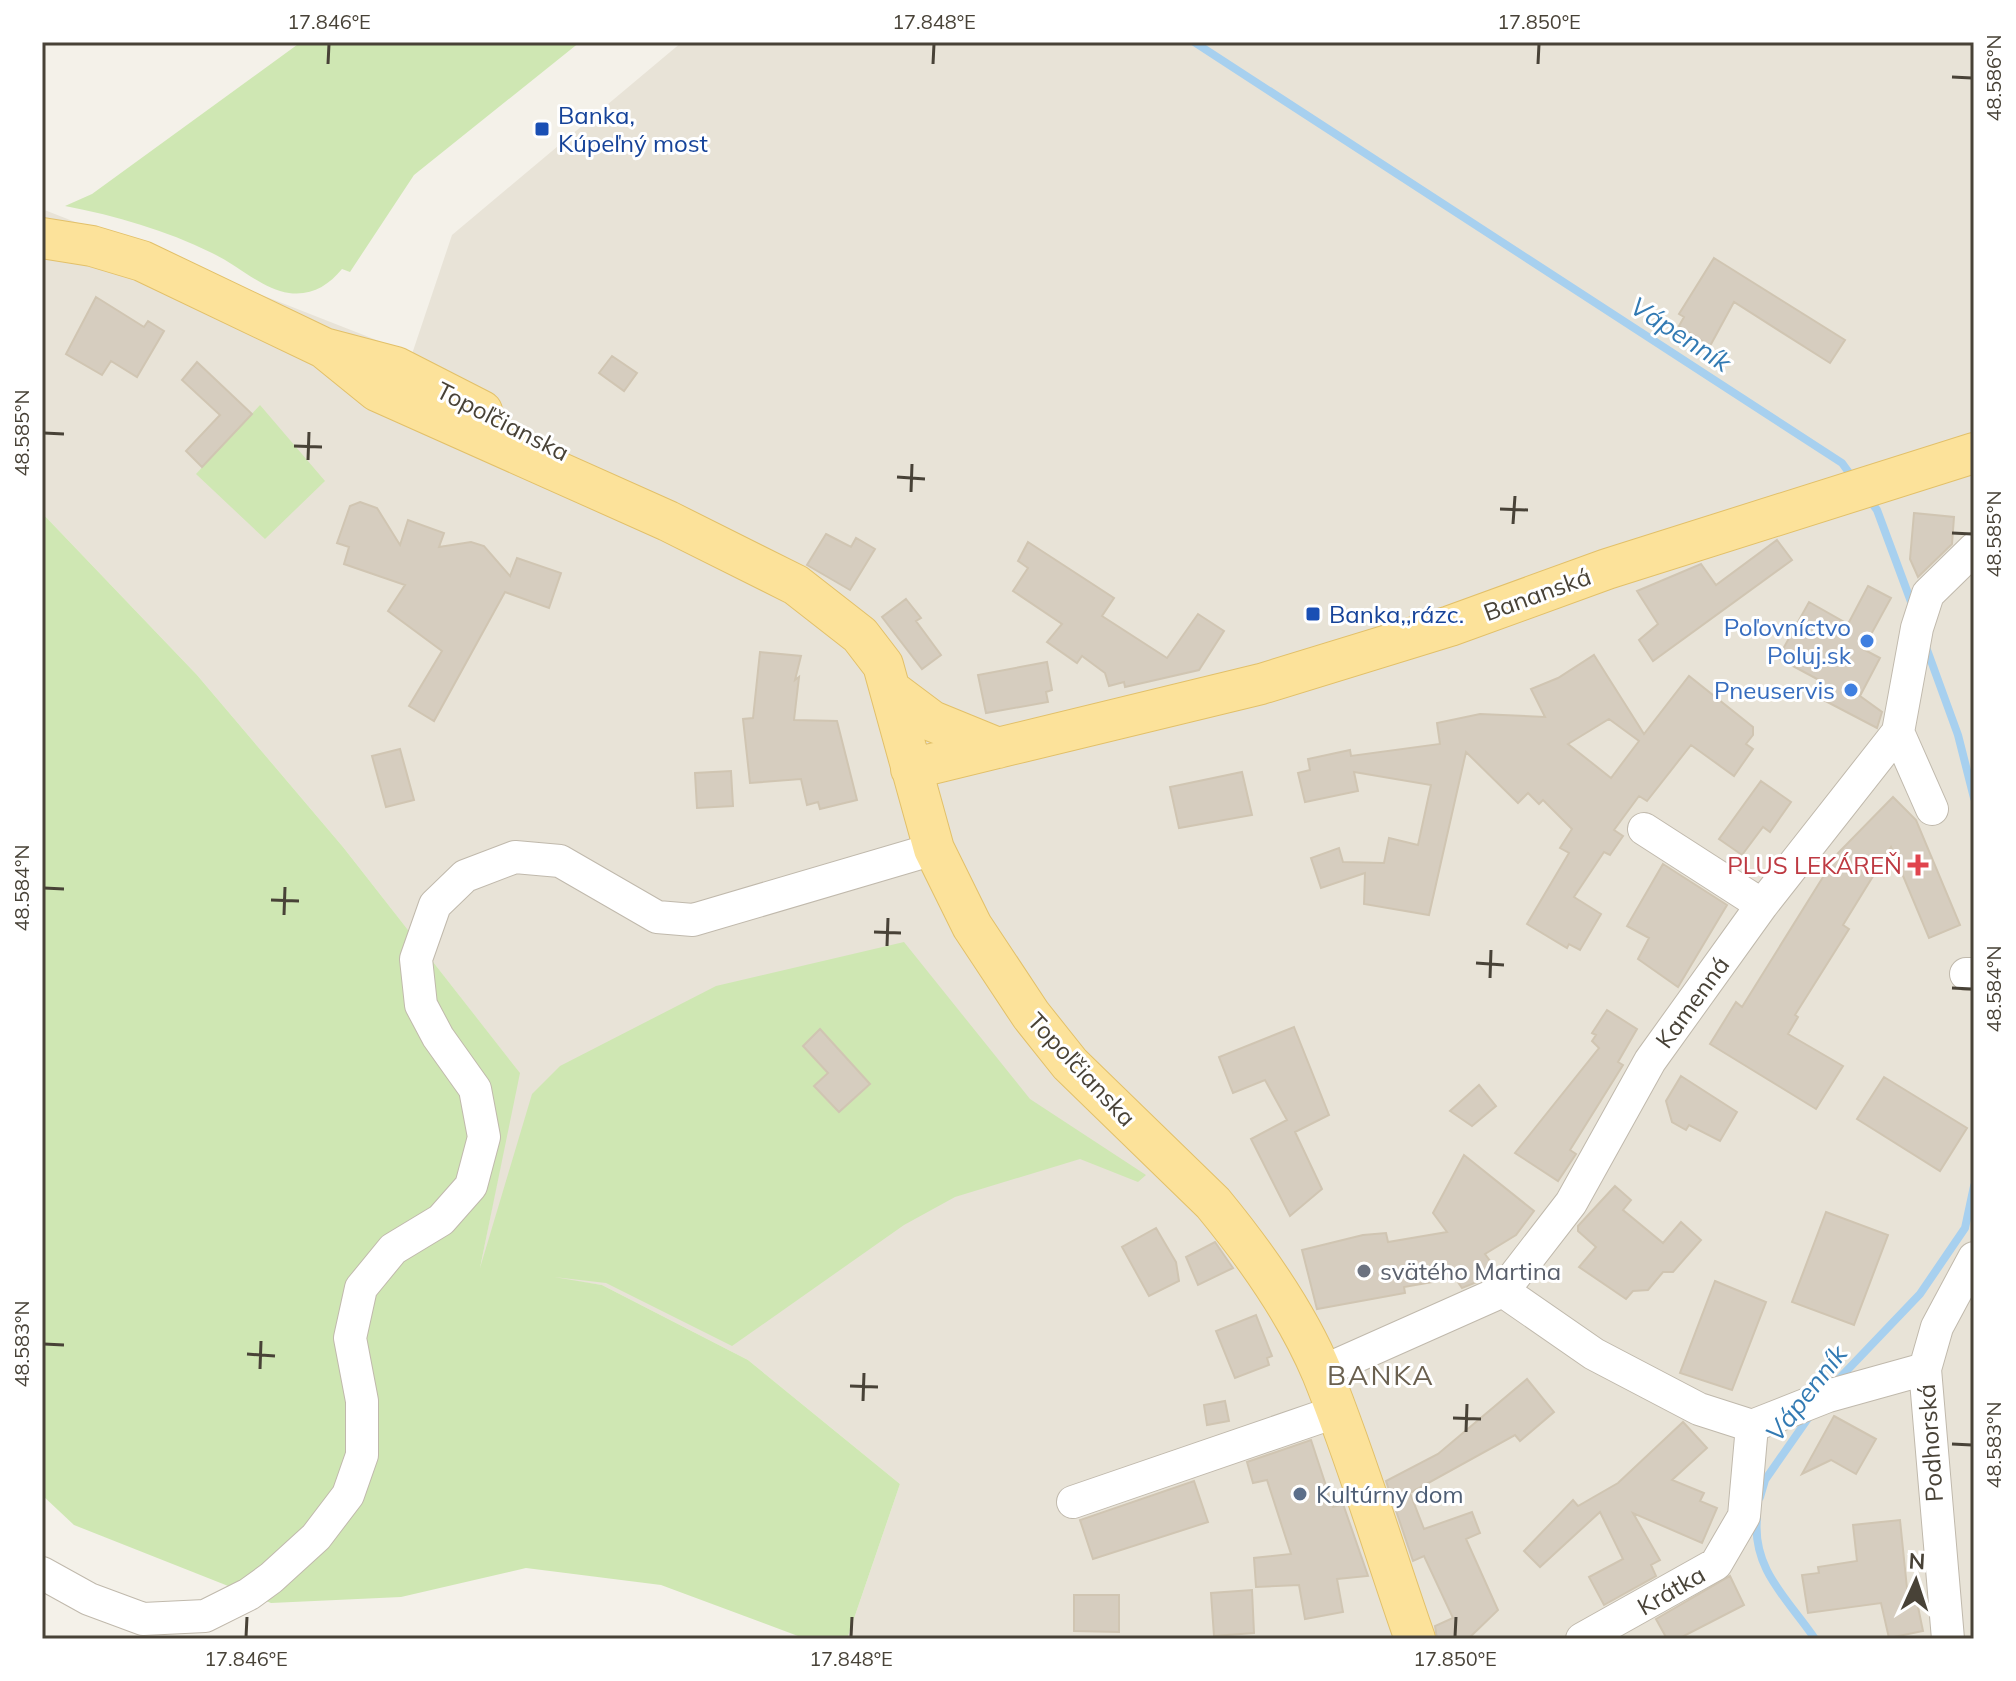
<svg xmlns="http://www.w3.org/2000/svg" width="2016" height="1681" font-family="Mulish,sans-serif">
	<style>
		.residential { fill: #e8e3d7 }
		.green { fill: #cfe7b3 }
		.lines { fill: none; stroke-linecap: round; stroke-linejoin: round }
		.stream { stroke: #a7d0ef; stroke-width: 8 }
		.building { fill: #d6cdbf; stroke: #d0c5b2; stroke-width: 2; fill-rule: evenodd }
		.minor-casing { stroke: #c0b9ac; stroke-width: 34 }
		.major-casing { stroke: #e2c069; stroke-width: 42 }
		.minor { stroke: #fff; stroke-width: 32 }
		.major { stroke: #fce29a; stroke-width: 40 }
		.ticks { fill: none; stroke: #484237; stroke-width: 3 }
		.transit-dot { fill: #1a4fb4; stroke: #fff; stroke-width: 3 }
		.shop-dot { fill: #3f7fe0; stroke: #fff; stroke-width: 3 }
		.health-dot { fill: #e0444e; stroke: #fff; stroke-width: 3 }
		.worship-dot { fill: #6b7280; stroke: #fff; stroke-width: 3 }
		.service-dot { fill: #5c6f8a; stroke: #fff; stroke-width: 3 }
		.labels { text-anchor: middle; dominant-baseline: central; stroke-width: 6; stroke-linejoin: round; paint-order: stroke }
		.transit-label { font-size: 24px; fill: #164399; stroke: #fff; text-anchor: start }
		.street-label { font-size: 24px; fill: #484237; stroke: #fff }
		.shop-label { font-size: 24px; fill: #366cbe; stroke: #fff; text-anchor: end }
		.health-label { font-size: 24px; fill: #be3a42; stroke: #fff; text-anchor: end }
		.worship-label { font-size: 24px; fill: #5b616d; stroke: #fff; text-anchor: start }
		.service-label { font-size: 24px; fill: #4e5e75; stroke: #fff; text-anchor: start }
		.water-label { font-size: 26px; font-style: italic; fill: #327ab3; stroke: #fff }
		.quarter-label { font-size: 28px; letter-spacing: 2px; fill: #6a604f; stroke: #fff }
		.neatline { fill: none; stroke: #484237; stroke-width: 3 }
		.ticks-label { font-size: 20px; text-anchor: middle; fill: #484237 }
	</style>
	<rect width="100%" height="100%" fill="#f4f1e9"/>
	<path class="residential" d="M682,42H1974V1639H847L900,1484L748,1360L602,1285L480,1268L519,1072L343,847L197,675L42,513V209L412,354L452,235Z"/>
	<path class="green" d="M301,42H580L414,175L350,272L342,269C328,286 311,296 289,293C262,289 236,264 212,253C165,230 117,216 65,206L92,194Z
		M260,405L325,481L265,539L196,474Z
		M42,513L197,675L343,847L520,1073L480,1268L532,1094L560,1066L716,986L904,942L1030,1099L1146,1175L1138,1182L1080,1159L955,1197L904,1225L732,1346L606,1283L554,1277L602,1285L748,1360L900,1484L847,1639H806L661,1585L526,1568L401,1597L271,1603L74,1525L42,1495Z"/>
	<g class="lines">
		<path class="stream" d="M1194,42L1842,463L1855,481
			M1868,498L1877,510L1913,607
			M1926,647L1958,735L1974,798
			M1834,1384L1920,1294L1965,1228L1974,1186
			M1760,1497L1765,1480L1809,1417
			M1757,1518C1752,1570 1788,1599 1815,1639"/>
	</g>
	<path class="building" d="M1714,258L1845,340L1830,363L1734,302L1710,346L1679,326L1684,317L1679,314Z
		M96,297L144,327L148,321L164,331L137,377L111,361L102,375L66,354Z
		M612,356L637,373L624,391L599,373Z
		M197,362L252,414L202,467L186,451L220,415L182,380Z
		M360,502L377,508L400,545L408,520L444,533L439,547L471,542L484,546L510,576L517,558L561,573L549,608L505,592L434,721L409,706L442,651L388,611L405,585L344,564L349,547L337,543L350,506Z
		M1914,513L1954,517L1952,544L1918,577L1910,559Z
		M826,534L851,547L856,538L875,549L850,590L807,565Z
		M1777,540L1792,560L1653,661L1639,640L1658,624L1637,591L1701,564L1716,585Z
		M1028,542L1114,598L1102,616L1167,658L1198,614L1224,631L1199,670L1125,687L1124,682L1109,686L1105,673L1082,656L1077,663L1047,642L1062,624L1013,591L1028,568L1018,561Z
		M1868,586L1891,598L1863,649L1880,658L1860,696L1882,712L1877,728L1812,694L1819,680L1778,658L1809,602L1848,624Z
		M906,599L921,618L916,621L941,655L922,669L882,617Z
		M760,652L801,656L795,680L799,677L794,720L837,721L857,800L820,809L818,802L807,805L801,779L750,783L743,719L753,718Z
		M1594,655L1644,734L1689,676L1753,727V735L1746,744L1753,749L1734,776L1691,745L1647,801L1639,796L1614,830L1623,836L1610,855L1604,852L1574,897L1601,914L1580,950L1569,944L1567,948L1527,924L1569,853L1560,848L1572,829L1543,800L1539,804L1528,793L1518,803L1466,752L1429,915L1364,904L1365,873L1321,888L1311,858L1339,848L1343,862L1384,863L1389,838L1418,845L1431,785L1354,772L1358,791L1305,802L1298,773L1310,770L1308,759L1350,750L1351,756L1440,744L1437,723L1480,714L1545,717L1531,689L1558,678ZM1609,719L1639,741L1611,778L1568,744Z
		M1047,662L1052,690L1046,692L1048,702L986,713L978,675Z
		M400,749L414,800L386,807L372,756Z
		M731,771L733,806L697,808L695,773Z
		M1242,772L1252,815L1179,828L1170,787Z
		M1761,781L1791,802L1770,832L1763,827L1742,855L1719,839Z
		M1893,797L1916,820L1960,925L1929,938L1891,847L1843,925L1849,929L1795,1015L1798,1017L1788,1034L1843,1066L1816,1109L1710,1044L1736,1002L1742,1007L1838,853Z
		M1663,864L1727,905L1678,987L1638,959L1649,938L1627,926Z
		M1607,1010L1637,1029L1618,1062L1623,1065L1570,1150L1576,1154L1558,1181L1515,1153L1599,1048L1592,1041L1596,1035L1592,1033Z
		M1294,1027L1329,1115L1295,1132L1322,1189L1290,1216L1251,1139L1287,1120L1265,1080L1233,1093L1219,1057Z
		M820,1029L870,1084L839,1112L814,1086L828,1073L803,1046Z
		M1681,1076L1737,1112L1720,1141L1689,1125L1686,1130L1672,1122L1666,1101Z
		M1884,1077L1967,1128L1940,1171L1857,1119Z
		M1479,1085L1496,1106L1472,1126L1450,1111Z
		M1464,1155L1534,1211L1516,1235L1485,1254L1493,1265L1482,1280L1462,1288L1455,1278L1404,1287L1405,1293L1317,1309L1302,1250L1363,1235L1386,1233L1388,1242L1447,1232L1433,1213Z
		M1615,1186L1631,1200L1623,1210L1663,1243L1681,1222L1701,1240L1673,1272H1663L1648,1290L1633,1291L1626,1299L1579,1267L1596,1247L1578,1231V1226Z
		M1826,1212L1888,1235L1854,1325L1792,1302Z
		M1156,1228L1176,1262L1179,1281L1149,1296L1122,1247Z
		M1215,1242L1233,1268L1198,1285L1186,1257Z
		M1715,1281L1766,1302L1732,1390L1680,1373Z
		M1256,1315L1272,1356L1267,1358L1269,1365L1235,1378L1216,1331Z
		M1527,1379L1554,1412L1520,1441L1515,1435L1410,1493L1424,1529L1472,1512L1480,1533L1466,1539L1498,1610L1468,1639H1437L1435,1626L1453,1618L1424,1556L1413,1561L1386,1481L1438,1454Z
		M1225,1401L1229,1421L1207,1425L1204,1405Z
		M1834,1416L1876,1439L1856,1474L1831,1460L1802,1474Z
		M1683,1422L1707,1448L1672,1480L1704,1493L1700,1501L1717,1508L1702,1543L1633,1513L1660,1560L1651,1565L1656,1576L1604,1605L1589,1577L1623,1559L1600,1512L1540,1567L1524,1551L1573,1500L1578,1506L1618,1483Z
		M1311,1440L1333,1507L1343,1504L1368,1576L1337,1579L1343,1612L1305,1619L1299,1585L1256,1587L1254,1558L1291,1554L1267,1480L1253,1483L1247,1462Z
		M1194,1481L1208,1522L1093,1559L1080,1520Z
		M1900,1520L1908,1598L1916,1597L1923,1631L1889,1638L1881,1603L1808,1613L1802,1575L1819,1573L1818,1567L1857,1561L1853,1525Z
		M1730,1576L1744,1605L1678,1639H1667L1656,1619Z
		M1252,1590L1254,1633L1214,1636L1211,1593Z
		M1074,1595H1119V1632L1074,1631Z"/>
	<g class="lines">
		<g class="minor-casing">
			<path id="minor" d="M1898,732L1932,809
				M1644,829L1762,905
				M1966,974H1974
				M1503,1291L1594,1354L1699,1409L1752,1426L1828,1396L1925,1369
				M1321,1372L1503,1291L1571,1203L1650,1061L1762,905L1898,732L1917,628L1928,594L1974,549
				M1073,1502L1335,1412
				M42,1573L89,1599L143,1619L205,1616L249,1594L271,1578L316,1537L348,1495L362,1455V1401L350,1338L361,1288L393,1249L441,1220L471,1186L484,1137L475,1089L438,1037L421,1005L416,959L435,905L465,876L515,857L560,861L657,917L693,920L934,849
				M1582,1639L1716,1564L1744,1516L1752,1426
				M1948,1639L1925,1369L1937,1327L1974,1258"/>
		</g>
		<g class="major-casing">
			<path id="major" d="M42,238L92,246L142,261L324,348L396,367L482,411
				M324,348L377,391L668,521L796,585L860,635L883,665L934,849L972,926L1031,1015L1070,1064L1213,1203C1255,1254 1296,1311 1322,1373C1357,1459 1384,1551 1415,1639
				M892,691L932,721L998,748
				M911,769L1261,684L1450,626L1607,569L1974,453"/>
		</g>
		<use href="#minor" class="minor"/>
		<use href="#major" class="major"/>
	</g>
	<path class="ticks" d="M328,64L329,44M933,64L934,44M1538,64L1539,44M1952,77L1972,78M44,433L64,434M294,446L322,447M308,460L309,432M897,477L925,479M911,492L912,464M1500,509L1528,510M1513,524L1515,496M1952,533L1972,534M44,888L64,889M271,900L299,901M284,915L285,887M874,932L901,933M887,946L888,918M1476,963L1504,965M1490,978L1491,950M1952,988L1972,989M44,1344L64,1345M247,1354L275,1356M260,1369L261,1341M850,1386L878,1387M863,1401L864,1373M1453,1418L1481,1419M1466,1432L1467,1404M1952,1444L1972,1445M246,1637L247,1617M851,1637L852,1617M1455,1637L1456,1617"/>
	<g class="transit-dot">
		<rect x="534" y="121" width="16" height="16" rx="4"/>
		<rect x="1305" y="606" width="16" height="16" rx="4"/>
	</g>
	<g class="shop-dot">
		<circle cx="1867" cy="641" r="8"/>
		<circle cx="1851" cy="690" r="8"/>
	</g>
	<path class="health-dot" d="M1914 853h8v8h8v8h-8v8h-8v-8h-8v-8h8z"/>
	<circle class="worship-dot" cx="1364" cy="1271" r="8"/>
	<circle class="service-dot" cx="1300" cy="1494" r="8"/>
	<g class="labels">
		<g class="transit-label">
			<text x="558" y="115">Banka,<tspan x="558" dy="28">Kúpeľný most</tspan></text>
			<text x="1329" y="614">Banka,,rázc.</text>
		</g>
		<g class="street-label">
			<text transform="translate(503 421) rotate(27)">Topoľčianska</text>
			<text transform="translate(1537 594) rotate(-20)">Bananská</text>
			<text transform="translate(1692 1002) rotate(-54)">Kamenná</text>
			<text transform="translate(1082 1069) rotate(47)">Topoľčianska</text>
			<text transform="translate(1930 1443) rotate(-94)">Podhorská</text>
			<text transform="translate(1671 1590) rotate(-30)">Krátka</text>
		</g>
		<g class="shop-label">
			<text x="1851" y="627">Poľovníctvo<tspan x="1851" dy="28">Poluj.sk</tspan></text>
			<text x="1835" y="690">Pneuservis</text>
		</g>
		<g class="health-label">
			<text x="1902" y="865">PLUS LEKÁREŇ</text>
		</g>
		<g class="worship-label">
			<text x="1380" y="1271">svätého Martina</text>
		</g>
		<g class="service-label">
			<text x="1316" y="1494">Kultúrny dom</text>
		</g>
		<g class="water-label">
			<text transform="translate(1681 334) rotate(33)">Vápenník</text>
			<text transform="translate(1806 1393) rotate(-52)">Vápenník</text>
		</g>
		<g class="quarter-label">
			<text x="1381" y="1374">BANKA</text>
		</g>
	</g>
	<rect width="2016" height="1681" fill="none" stroke="#ffffff" stroke-width="88"/>
	<g transform="translate(1916 1581) rotate(3)" stroke="#ffffff" stroke-width="6" paint-order="stroke">
	<path d="M0-6L14 30L0 20L-14 30Z" fill="#484237"/>
	<text y="-12" font-size="22" font-weight="bold" text-anchor="middle" fill="#484237">N</text>
	</g>
	<rect x="44" y="44" width="1928" height="1593" class="neatline"/>
	<g class="ticks-label">
		<text x="329" y="29">17.846°E</text>
		<text x="934" y="29">17.848°E</text>
		<text x="1539" y="29">17.850°E</text>
		<text transform="translate(1994 78) rotate(-90)" y="7">48.586°N</text>
		<text transform="translate(22 433) rotate(-90)" y="7">48.585°N</text>
		<text transform="translate(1994 534) rotate(-90)" y="7">48.585°N</text>
		<text transform="translate(22 888) rotate(-90)" y="7">48.584°N</text>
		<text transform="translate(1994 989) rotate(-90)" y="7">48.584°N</text>
		<text transform="translate(22 1344) rotate(-90)" y="7">48.583°N</text>
		<text transform="translate(1994 1445) rotate(-90)" y="7">48.583°N</text>
		<text x="246" y="1666">17.846°E</text>
		<text x="851" y="1666">17.848°E</text>
		<text x="1455" y="1666">17.850°E</text>
	</g>
</svg>
